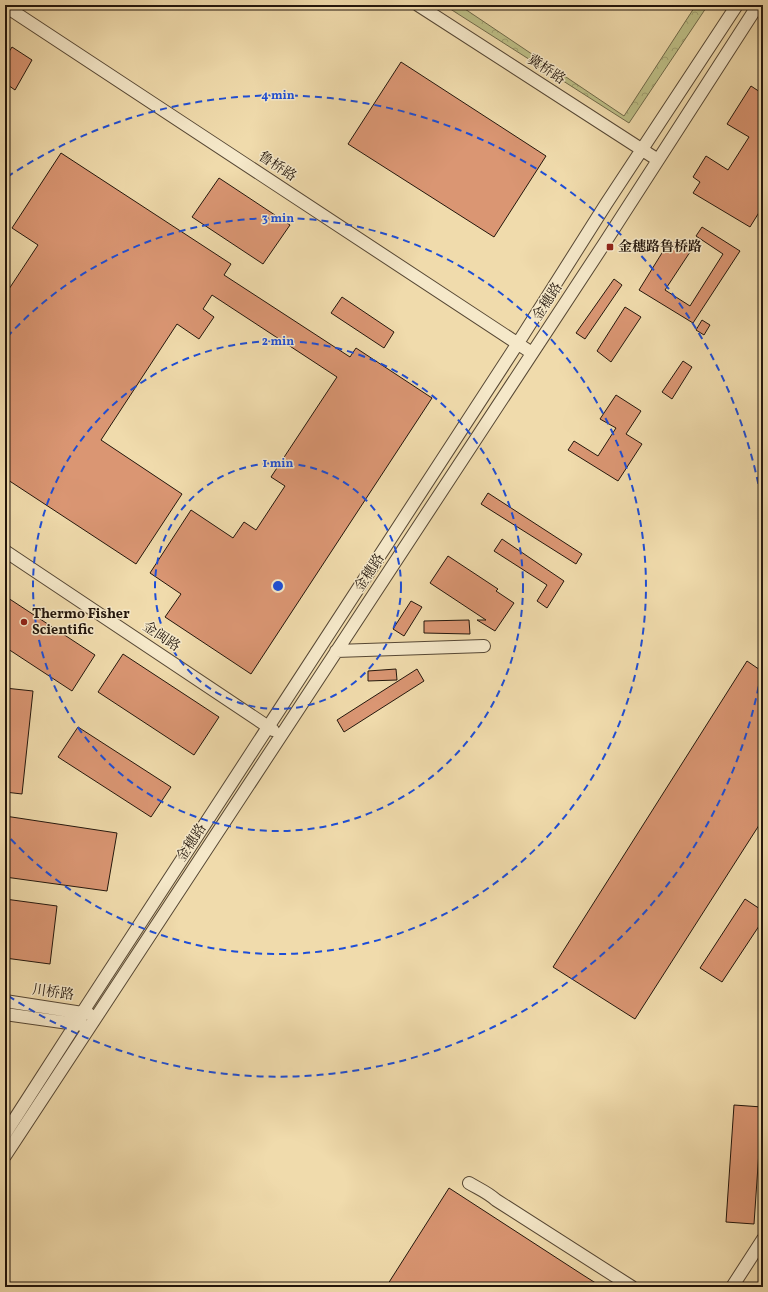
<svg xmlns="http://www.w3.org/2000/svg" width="768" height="1292" font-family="Vollkorn,'Noto Serif SC',serif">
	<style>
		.forest { fill: url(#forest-crowns); stroke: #706a4a }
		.building { fill: #da9673; stroke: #23160c }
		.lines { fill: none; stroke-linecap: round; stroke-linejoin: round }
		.minor-casing { stroke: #564734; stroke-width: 14 }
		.path { stroke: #23160c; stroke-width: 2; stroke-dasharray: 3 2; stroke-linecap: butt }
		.minor { stroke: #f5e8c9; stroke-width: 12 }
		.ring { fill: none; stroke: #1d4ed8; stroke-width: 2; stroke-dasharray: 7 5 }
		.poi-dot { fill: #8f2418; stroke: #f5e8c9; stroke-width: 1.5 }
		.labels { text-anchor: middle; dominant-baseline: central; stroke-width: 3; stroke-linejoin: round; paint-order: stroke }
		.street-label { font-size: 14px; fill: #23160c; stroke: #f5e8c9 }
		.poi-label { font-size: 14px; font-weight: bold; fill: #23160c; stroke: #f5e8c9; text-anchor: start }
		.centre { fill: #1d4ed8; stroke: #f5e8c9; stroke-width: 2 }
		.ring-label { font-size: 12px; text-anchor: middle; font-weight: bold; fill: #1d4ed8; stroke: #f5e8c9; stroke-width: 3; stroke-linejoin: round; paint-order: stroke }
	</style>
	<defs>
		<pattern id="forest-crowns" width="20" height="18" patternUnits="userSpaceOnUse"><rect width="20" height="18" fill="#bdbf87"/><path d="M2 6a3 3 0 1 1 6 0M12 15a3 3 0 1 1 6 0" fill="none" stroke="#a2a373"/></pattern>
	</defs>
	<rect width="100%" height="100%" fill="#f0dbac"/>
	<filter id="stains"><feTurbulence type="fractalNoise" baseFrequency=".005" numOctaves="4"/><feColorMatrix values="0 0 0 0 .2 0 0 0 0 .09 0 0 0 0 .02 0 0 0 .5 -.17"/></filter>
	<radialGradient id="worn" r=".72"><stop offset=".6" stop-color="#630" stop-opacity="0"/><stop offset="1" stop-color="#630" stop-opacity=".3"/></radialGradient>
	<path class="forest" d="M444,5H459L624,116L696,5H708L629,123Z"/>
	<path class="building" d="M12,47L32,60L15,90L5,83V58Z
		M401,62L546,156L494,237L348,144Z
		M751,86L763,94V206L750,227L693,193L700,182L693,177L706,156L728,170L749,137L727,124Z
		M61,153L231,264L224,275L350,357L356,348L432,398L251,674L165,617L181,594L150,573L191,510L233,538L244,522L256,530L285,486L271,477L337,377L212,295L203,309L214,317L199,339L177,324L101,440L182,494L136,564L5,478V295L38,245L12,228Z
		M219,178L290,225L263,264L192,217Z
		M702,227L740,251L693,323L639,290L670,240L690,252L665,290L690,306L723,254L696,236Z
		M614,279L622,285L585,339L576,333Z
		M342,297L394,332L384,348L331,313Z
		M625,307L641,317L611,362L597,351Z
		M702,320L710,325L704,335L696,330Z
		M683,361L692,367L672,399L662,392Z
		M616,395L641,411L626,434L642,444L618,481L568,450L574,441L598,456L616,428L600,419Z
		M488,493L582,554L576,564L481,504Z
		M502,539L564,581L547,608L537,601L547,585L494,551Z
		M448,556L498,589L496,591L514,603L495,631L477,620H486L430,583Z
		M5,596L95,655L72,691L5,647Z
		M411,601L422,607L404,636L393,629Z
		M469,620L470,634L424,633V621Z
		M123,654L219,717L194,755L98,692Z
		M747,661L763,672V819L635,1019L553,967Z
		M396,669L397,680L368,681V671Z
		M417,669L424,681L344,732L337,720Z
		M5,688L33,691L22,794L5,792Z
		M78,727L171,787L151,817L58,757Z
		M5,816L117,833L107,891L5,877Z
		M5,899L57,906L50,964L5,958Z
		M745,899L763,911V920L722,982L700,968Z
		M734,1105L762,1107L754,1224L726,1222Z
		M449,1188L583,1275L602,1287H386Z"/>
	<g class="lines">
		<g class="minor-casing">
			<path id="minor" d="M418,5L658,160
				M5,6L532,353
				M5,551L273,730
				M336,651L484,646
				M5,1001L89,1014
				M5,1014L83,1025
				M5,1134L70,1033L82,1013L518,343L606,204L737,5
				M5,1156L604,244L758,5
				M469,1183C479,1189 487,1192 496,1200L632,1287
				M732,1287L763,1239"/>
		</g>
		<path class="path" d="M5,1172L9,1167"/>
		<use href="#minor" class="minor"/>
	</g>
	<g class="ring">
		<circle cx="278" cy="586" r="123"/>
		<circle cx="278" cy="586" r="245"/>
		<path d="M7 337A368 368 0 1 1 7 835"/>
		<path d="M763 663A491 491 0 0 1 7 995M7 177A491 491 0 0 1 763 509"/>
	</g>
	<g class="poi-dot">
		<rect x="606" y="243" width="8" height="8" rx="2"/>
		<circle cx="24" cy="622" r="4"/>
	</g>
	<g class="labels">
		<g class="street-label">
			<text transform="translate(546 70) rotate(33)">冀桥路</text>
			<text transform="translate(277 167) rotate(33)">鲁桥路</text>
			<text transform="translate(548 302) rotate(-57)">金穗路</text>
			<text transform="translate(370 573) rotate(-57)">金穗路</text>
			<text transform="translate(161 637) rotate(34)">金闽路</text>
			<text transform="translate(192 843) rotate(-57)">金穗路</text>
			<text transform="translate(53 993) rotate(8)">川桥路</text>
		</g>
		<g class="poi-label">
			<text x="618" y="247">金穗路鲁桥路</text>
			<text x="32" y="614">Thermo Fisher<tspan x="32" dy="16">Scientific</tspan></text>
		</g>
	</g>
	<circle cx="278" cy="586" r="6" class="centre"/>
	<g class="ring-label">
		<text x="278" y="99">4 min</text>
		<text x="278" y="222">3 min</text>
		<text x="278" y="345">2 min</text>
		<text x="278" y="467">1 min</text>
	</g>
	<rect width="768" height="1292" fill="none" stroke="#f0dbac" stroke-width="20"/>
	<rect x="6" y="6" width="756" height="1280" fill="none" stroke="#23160c" stroke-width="2"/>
	<rect x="10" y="10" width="748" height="1272" fill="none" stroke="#23160c"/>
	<rect width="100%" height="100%" filter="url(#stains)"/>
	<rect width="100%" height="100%" fill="url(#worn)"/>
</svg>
